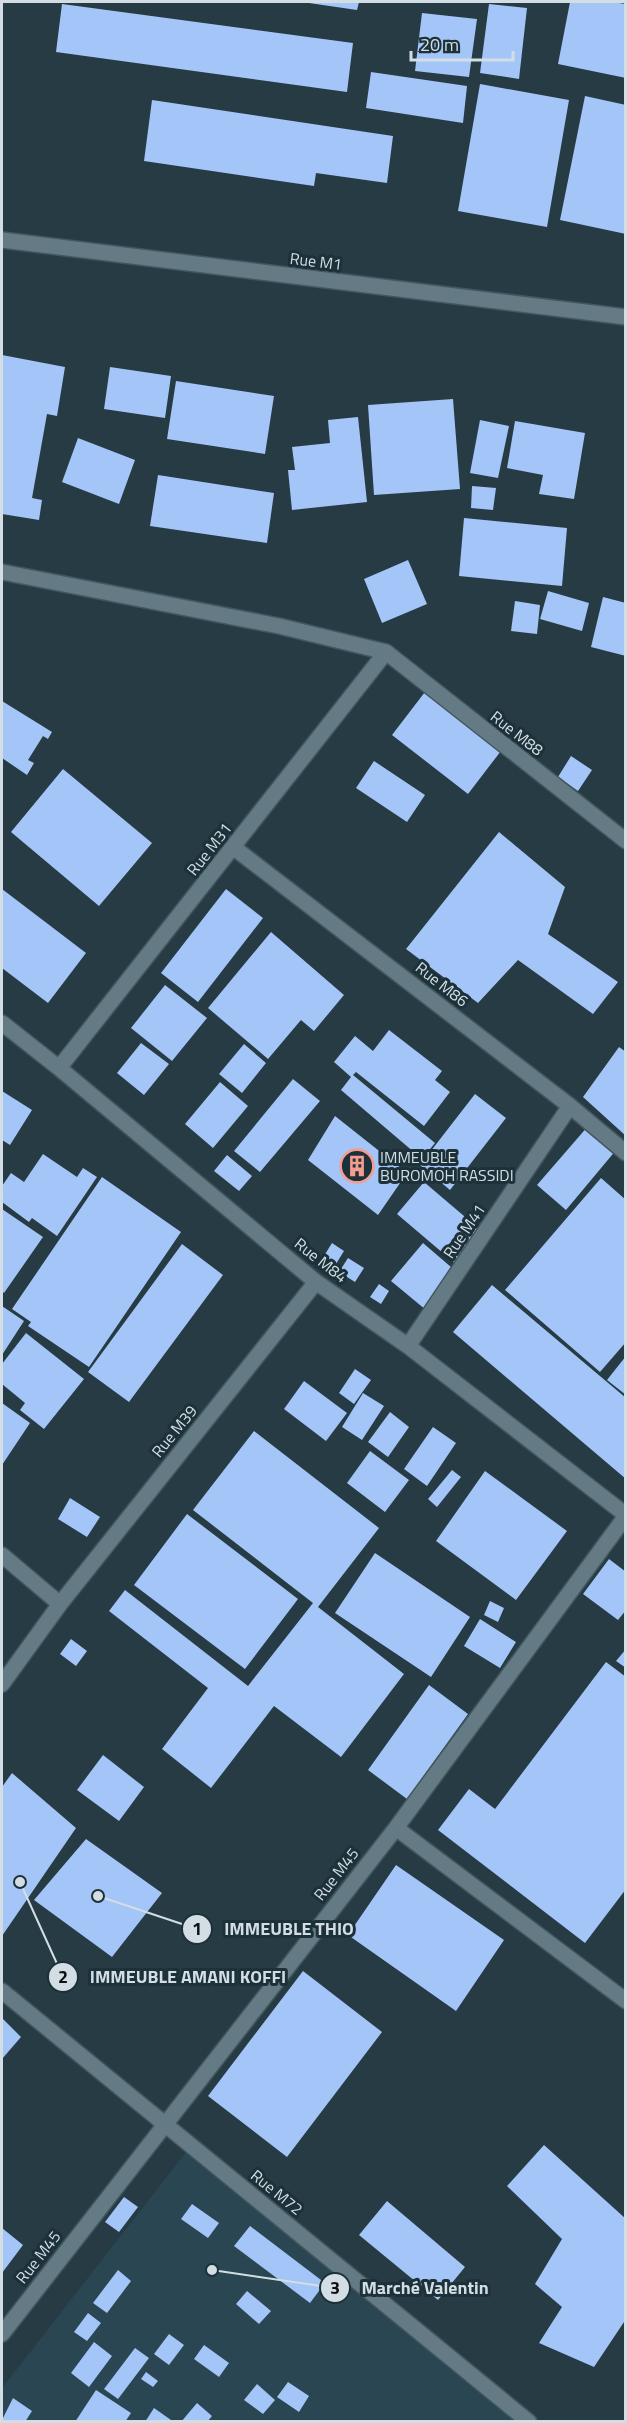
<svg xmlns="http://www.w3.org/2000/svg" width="627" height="2423" font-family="'Titillium Web',sans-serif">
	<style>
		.built { fill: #294652 }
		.building { fill: #a4c5f7 }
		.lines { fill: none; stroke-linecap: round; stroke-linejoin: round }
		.minor-casing { stroke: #44575e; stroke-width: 18 }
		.minor { stroke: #647b85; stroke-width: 15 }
		.labels { text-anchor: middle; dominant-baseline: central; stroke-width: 6; stroke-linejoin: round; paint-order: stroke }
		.street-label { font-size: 16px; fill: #d2dee4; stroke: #1c3139 }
		.poi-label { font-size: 16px; fill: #d2dee4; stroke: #1c3139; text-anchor: start }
		.leader { fill: none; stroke: #d2dee4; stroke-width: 2 }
		.callout-dot { fill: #d2dee4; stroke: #1c3139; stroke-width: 2 }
		.mark-label { font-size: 18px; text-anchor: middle; font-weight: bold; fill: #111 }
		.callout-label { font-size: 18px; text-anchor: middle; font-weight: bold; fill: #d2dee4; stroke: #1c3139; stroke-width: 6; stroke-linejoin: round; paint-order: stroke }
	</style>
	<rect width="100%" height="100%" fill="#263b44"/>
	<path class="built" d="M186,2152L514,2421H2V2388Z"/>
	<path class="building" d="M302,2H359L357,10Z
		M570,2H612L626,4V78L558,64Z
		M62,4L353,43L347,92L56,52Z
		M489,4L527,8L519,79L480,73Z
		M422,13L477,19L469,77L415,71Z
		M371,72L467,86L463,123L366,108Z
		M480,84L569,100L547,227L458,211Z
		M585,96L626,105V234L560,220Z
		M152,100L393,136L387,183L316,173L314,186L144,161Z
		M2,355L65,367L57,416L47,414L32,498L42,500L39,520L2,514Z
		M110,367L171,376L165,418L104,409Z
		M176,381L274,396L265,454L167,439Z
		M453,399L460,489L374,495L368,405Z
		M358,417L367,502L292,510L288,470H295L292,447L330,443L328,420Z
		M480,420L509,426L498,478L470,473Z
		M515,421L585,433L574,499L539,494L543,475L507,468Z
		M78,438L135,460L119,504L62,482Z
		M158,475L274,493L267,543L150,526Z
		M472,486L496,488L493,510L471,508Z
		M464,518L567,528L562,586L459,576Z
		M408,560L427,604L382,623L364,579Z
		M548,591L589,603L582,631L540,619Z
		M603,597L626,603V656L591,647Z
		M515,601L540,605L537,634L511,631Z
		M428,688L504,747L468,794L392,735Z
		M2,701L52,732L48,739L43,736L28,760L34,763L27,775L2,758Z
		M571,756L592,770L578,791L558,777Z
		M374,761L425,795L407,822L356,788Z
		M63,769L152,843L99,906L11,832Z
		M499,832L565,887L548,934L618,982L593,1014L518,960L478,1003L406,949Z
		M2,889L86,953L48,1003L2,968Z
		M226,889L263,918L198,1002L161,973Z
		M271,932L344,995L314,1031L301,1020L268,1059L208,1008Z
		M165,985L207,1018L172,1061L131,1028Z
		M389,1030L442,1071L435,1080L450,1092L424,1126L356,1072L353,1075L435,1143L422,1159L341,1090L351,1077L334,1062L355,1036L373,1051Z
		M141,1043L169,1064L144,1095L117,1073Z
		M244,1044L266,1063L242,1093L219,1074Z
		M619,1047L626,1052V1136L583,1097Z
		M293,1079L320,1101L260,1172L234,1151Z
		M220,1082L248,1106L213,1148L185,1124Z
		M2,1091L32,1110L10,1145L2,1140Z
		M475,1094L506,1118L450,1190L420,1165Z
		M335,1116L407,1173L378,1215L308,1160Z
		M589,1125L617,1149L566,1210L537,1185Z
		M43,1154L77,1177L83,1168L97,1177L57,1236L32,1218L29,1222L2,1202V1186L11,1173L24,1182Z
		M227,1155L252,1176L239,1191L214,1171Z
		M102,1177L181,1232L89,1367L28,1326L31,1322L12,1309Z
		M601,1178L626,1200V1342L600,1372L505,1290Z
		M424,1182L484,1233L457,1265L397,1214Z
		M2,1209L43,1237L4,1293L2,1291Z
		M332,1243L344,1251L331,1272L319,1264Z
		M423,1243L458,1273L426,1310L391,1281Z
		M182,1244L223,1275L129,1402L88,1372Z
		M348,1258L364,1268L355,1282L339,1272Z
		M379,1284L389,1291L381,1304L370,1297Z
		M492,1285L626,1398V1479L453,1332Z
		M2,1306L24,1321L2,1355Z
		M26,1333L84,1379L44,1429L20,1410L25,1403L2,1384V1364Z
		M626,1356V1395L607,1380Z
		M355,1369L371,1380L354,1404L339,1393Z
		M304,1381L347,1413L326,1441L284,1409Z
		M363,1393L384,1406L362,1440L342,1427Z
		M2,1403L30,1423L2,1465Z
		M390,1412L409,1427L388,1457L368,1442Z
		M433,1427L456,1443L427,1486L404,1469Z
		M254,1431L379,1528L318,1607L404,1674L341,1757L274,1706L211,1788L162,1749L208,1688L109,1611L125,1590L248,1686L313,1603L193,1510Z
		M370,1451L409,1480L385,1512L347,1483Z
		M452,1470L461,1477L437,1507L428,1499Z
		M485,1471L567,1531L516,1600L436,1541Z
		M70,1498L100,1517L87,1537L58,1519Z
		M187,1514L298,1599L245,1669L134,1585Z
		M375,1553L470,1617L431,1677L335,1613Z
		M609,1559L626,1572V1610L618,1620L583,1594Z
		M490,1601L504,1608L498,1622L484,1615Z
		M480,1619L516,1642L500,1668L464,1646Z
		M71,1639L87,1651L76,1666L60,1654Z
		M626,1649V1668L616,1661Z
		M606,1662L626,1677V1889L585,1943L438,1830L469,1789L495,1809Z
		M429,1685L468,1714L407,1799L368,1770Z
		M103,1755L144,1787L119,1821L77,1790Z
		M12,1773L76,1828L2,1936V1787Z
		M86,1839L162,1893L112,1957L34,1900Z
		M396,1865L504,1940L456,2011L348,1935Z
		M303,1971L382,2032L287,2157L208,2096Z
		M2,2018L21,2037L2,2059Z
		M544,2145L626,2219V2319L594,2367L539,2343L562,2307L535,2284L562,2239L507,2186Z
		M124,2197L138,2207L119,2232L105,2222Z
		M387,2201L465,2267L438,2300L359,2235Z
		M192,2204L219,2223L208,2238L181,2219Z
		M250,2226L325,2283L310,2303L234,2246Z
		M2,2228L23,2245L2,2273Z
		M118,2270L131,2281L107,2313L93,2303Z
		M247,2291L271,2311L259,2324L236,2304Z
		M88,2313L101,2323L87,2341L74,2332Z
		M169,2334L184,2345L169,2365L154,2354Z
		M94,2342L112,2356L89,2387L71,2373Z
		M204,2345L229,2363L219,2377L194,2359Z
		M135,2348L149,2358L118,2399L104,2389Z
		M146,2372L158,2381L153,2387L141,2379Z
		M288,2382L309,2396L299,2412L277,2397Z
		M257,2384L275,2400L263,2414L244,2400Z
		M96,2390L131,2413L125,2422H75Z
		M13,2398L32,2411L25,2422L2,2420Z
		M197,2403L212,2416L207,2422H181Z
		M154,2408L171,2420L170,2422H145Z"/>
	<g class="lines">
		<g class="minor-casing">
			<path id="minor" d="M2,240L626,317
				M2,572L279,626L386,652L626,841
				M233,847L570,1106L626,1153
				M2,1023L59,1068L316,1282L408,1346L626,1515
				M59,1068L386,652
				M408,1346L570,1106
				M2,1555L60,1604
				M2,1684L60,1604L316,1282
				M396,1828L626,2001
				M2,1991L529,2422
				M2,2334L396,1828L626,1516"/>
		</g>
		<use href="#minor" class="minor"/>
	</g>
	<defs>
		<g id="building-ring" transform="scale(1.725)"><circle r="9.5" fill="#1c3139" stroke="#f59c91" stroke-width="1.5"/><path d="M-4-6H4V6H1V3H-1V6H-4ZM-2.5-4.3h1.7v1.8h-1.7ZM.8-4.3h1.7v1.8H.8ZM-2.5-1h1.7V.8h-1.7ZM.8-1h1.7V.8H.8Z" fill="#f59c91"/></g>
	</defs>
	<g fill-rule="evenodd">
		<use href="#building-ring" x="357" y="1166"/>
	</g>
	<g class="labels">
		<g class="street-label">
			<text transform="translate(316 261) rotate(7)">Rue M1</text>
			<text transform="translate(517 733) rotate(38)">Rue M88</text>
			<text transform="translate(209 849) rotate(-52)">Rue M31</text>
			<text transform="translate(442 984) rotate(38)">Rue M86</text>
			<text transform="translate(464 1231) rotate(-56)">Rue M41</text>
			<text transform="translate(321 1260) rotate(38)">Rue M84</text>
			<text transform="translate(174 1431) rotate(-51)">Rue M39</text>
			<text transform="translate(336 1874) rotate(-52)">Rue M45</text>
			<text transform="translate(277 2192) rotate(39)">Rue M72</text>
			<text transform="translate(38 2257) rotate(-52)">Rue M45</text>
		</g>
		<g class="poi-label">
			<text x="380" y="1157">IMMEUBLE<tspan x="380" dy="18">BUROMOH RASSIDI</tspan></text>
		</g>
	</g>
	<path class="leader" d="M98 1896L197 1929M20 1882L63 1977M212 2270L335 2288"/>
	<g class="callout-dot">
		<circle cx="98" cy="1896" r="6"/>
		<circle cx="20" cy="1882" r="6"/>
		<circle cx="212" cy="2270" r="6"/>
		<circle cx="197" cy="1929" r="15"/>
		<circle cx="63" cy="1977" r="15"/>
		<circle cx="335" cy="2288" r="15"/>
	</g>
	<g class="mark-label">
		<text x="197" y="1935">1</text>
		<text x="63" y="1983">2</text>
		<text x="335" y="2294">3</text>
	</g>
	<g class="callout-label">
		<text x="289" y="1935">IMMEUBLE THIO</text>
		<text x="188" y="1983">IMMEUBLE AMANI KOFFI</text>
		<text x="425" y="2294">Marché Valentin</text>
	</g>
	<rect width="627" height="2423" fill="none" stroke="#d2dee4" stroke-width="6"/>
	<path d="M411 51v9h102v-9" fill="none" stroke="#d2dee4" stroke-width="3"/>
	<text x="420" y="51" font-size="18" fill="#d2dee4" stroke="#1c3139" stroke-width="4.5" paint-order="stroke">20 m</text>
</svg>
